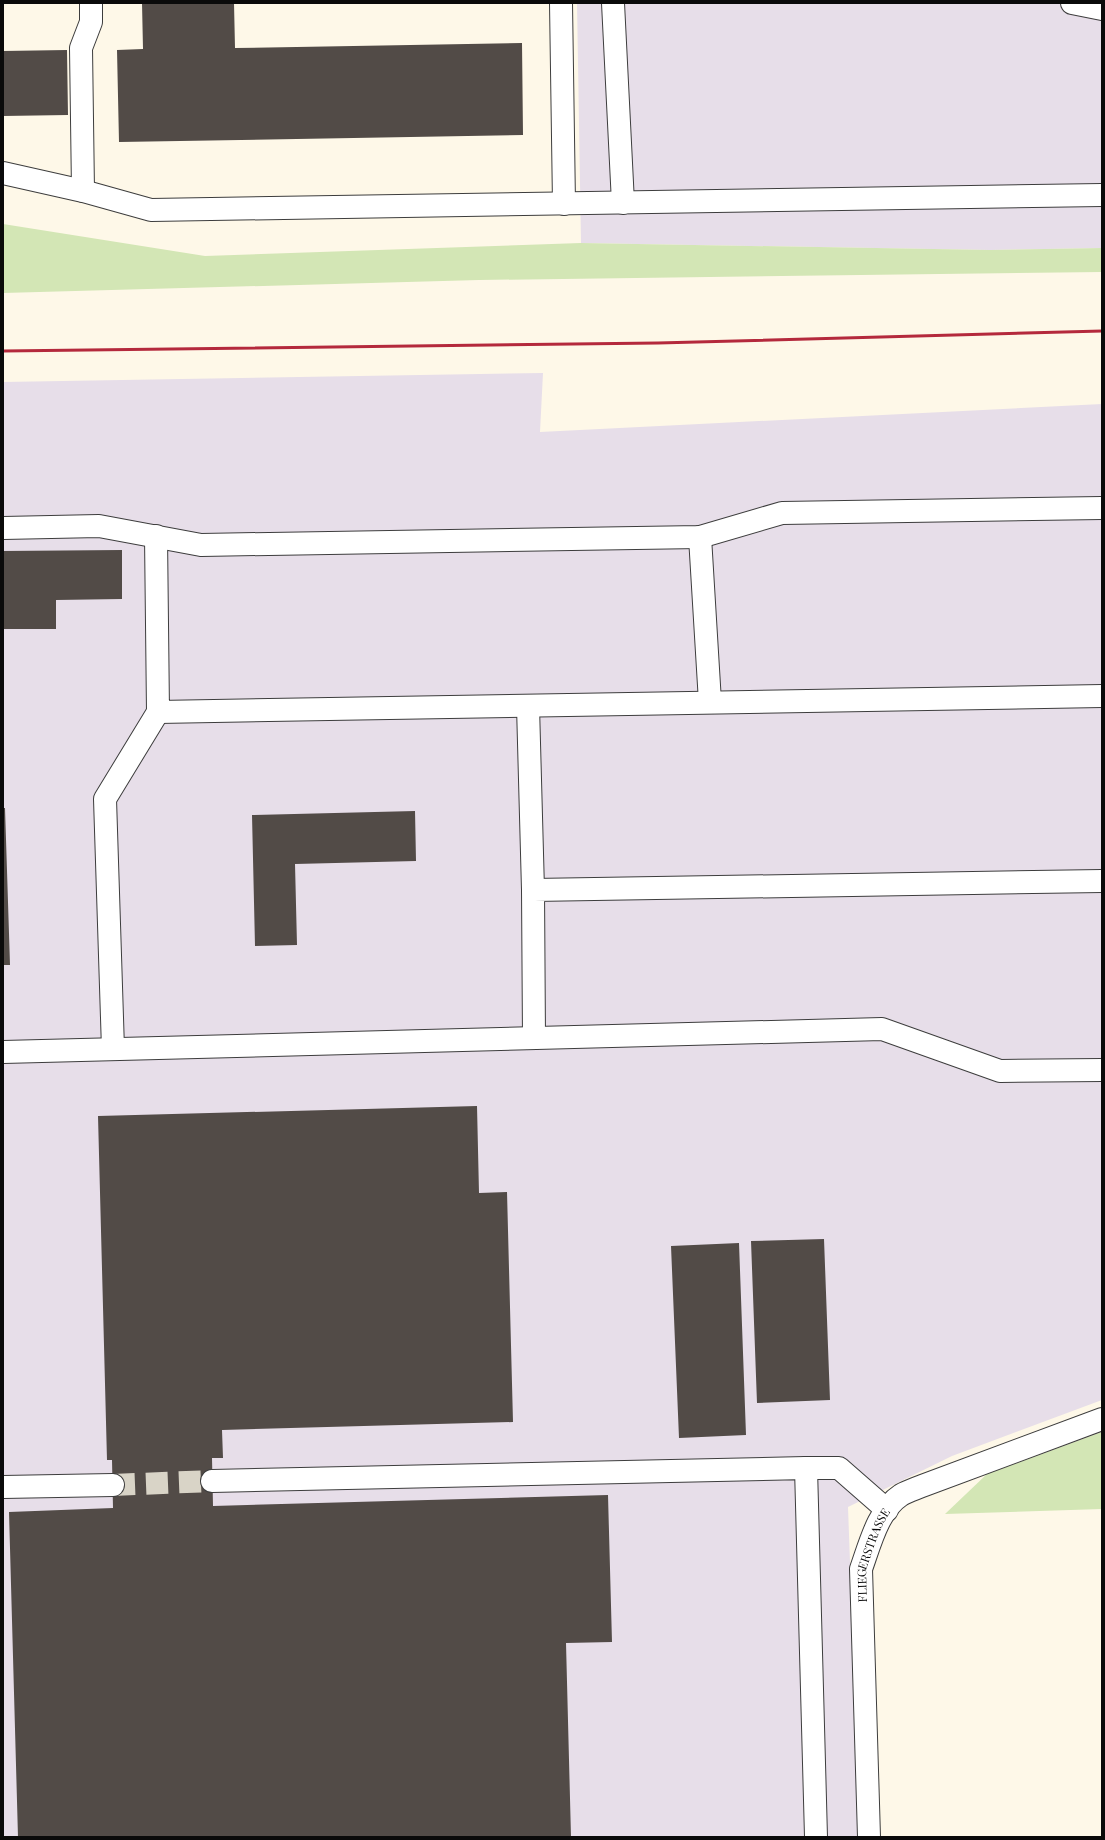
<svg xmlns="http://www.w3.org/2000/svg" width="1105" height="1840" font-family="'Playfair Display',serif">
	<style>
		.industrial { fill: #e7dee9 }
		.green { fill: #d3e6b5 }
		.building { fill: #524b47 }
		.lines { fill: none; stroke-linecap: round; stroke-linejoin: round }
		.minor-tunnel { stroke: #d9d4c7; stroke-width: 22; stroke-dasharray: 22 11; stroke-linecap: butt }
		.minor-casing { stroke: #3d3d3d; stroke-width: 24 }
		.minor { stroke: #fff; stroke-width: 22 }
		.rail { stroke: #b4293c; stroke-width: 3 }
		.labels { text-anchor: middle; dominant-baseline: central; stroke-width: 4; stroke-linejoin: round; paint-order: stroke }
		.street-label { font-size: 12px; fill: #0a0a0a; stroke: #fff }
	</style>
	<rect width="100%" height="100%" fill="#fef8e8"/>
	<path class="industrial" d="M577,3H1102V248L990,250L581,243Z
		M543,373L540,432L1102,404V1400L952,1456L848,1507L860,1837H3V382Z"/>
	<path class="green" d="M3,224L205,256L581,243L990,250L1102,248V272L479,280L3,293Z
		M1102,1432V1509L945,1514L987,1474Z"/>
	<path class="building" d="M142,3H234L235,48L522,43L523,135L119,142L117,50L143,49Z
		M67,50L68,115L3,116V51Z
		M122,550V599L56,600V629H3V551Z
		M3,808H5L10,965H3Z
		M415,811L416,861L295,864L297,945L255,946L252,815Z
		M477,1106L479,1193L507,1192L513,1422L222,1430L223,1458H212L213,1506L608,1495L612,1642L566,1643L571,1837H18L9,1512L113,1508L112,1460H107L98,1116Z
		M824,1239L830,1400L757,1403L751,1241Z
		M739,1243L746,1435L679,1438L671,1246Z"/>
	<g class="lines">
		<path class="minor-tunnel" d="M113,1485L212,1481"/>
		<g class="minor-casing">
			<g id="minor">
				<path d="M561,3L564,204"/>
				<path d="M613,3L623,203"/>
				<path d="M1072,3L1102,9"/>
				<path d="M3,173L83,191L151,210L1102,195"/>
				<path d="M83,191L81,48L91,22V3"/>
				<path d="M3,528L99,526L201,545L700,537L782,513L1102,508"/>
				<path d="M156,536L158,712L1102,696"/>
				<path d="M700,537L710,702"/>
				<path d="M528,706L533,890"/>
				<path d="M534,1038L533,890L1102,881"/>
				<path d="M113,1049L105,799L158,712"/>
				<path d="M3,1052L882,1029L1000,1071L1102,1070"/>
				<path d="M806,1468H839L887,1510"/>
				<path d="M212,1481L806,1468L816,1837"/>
				<path d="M3,1487L113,1485"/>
				<path id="s1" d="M869,1837L861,1569C870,1544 878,1510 901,1495C908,1491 915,1489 922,1486L1102,1419"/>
			</g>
		</g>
		<use href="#minor" class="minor"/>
		<path class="rail" d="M3,351L658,343L1102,331"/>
	</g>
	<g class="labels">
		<g class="street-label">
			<text stroke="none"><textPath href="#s1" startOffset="284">FLIEGERSTRASSE</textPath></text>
		</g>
	</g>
	<rect width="1105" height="1840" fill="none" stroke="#0a0a0a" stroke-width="8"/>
</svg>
